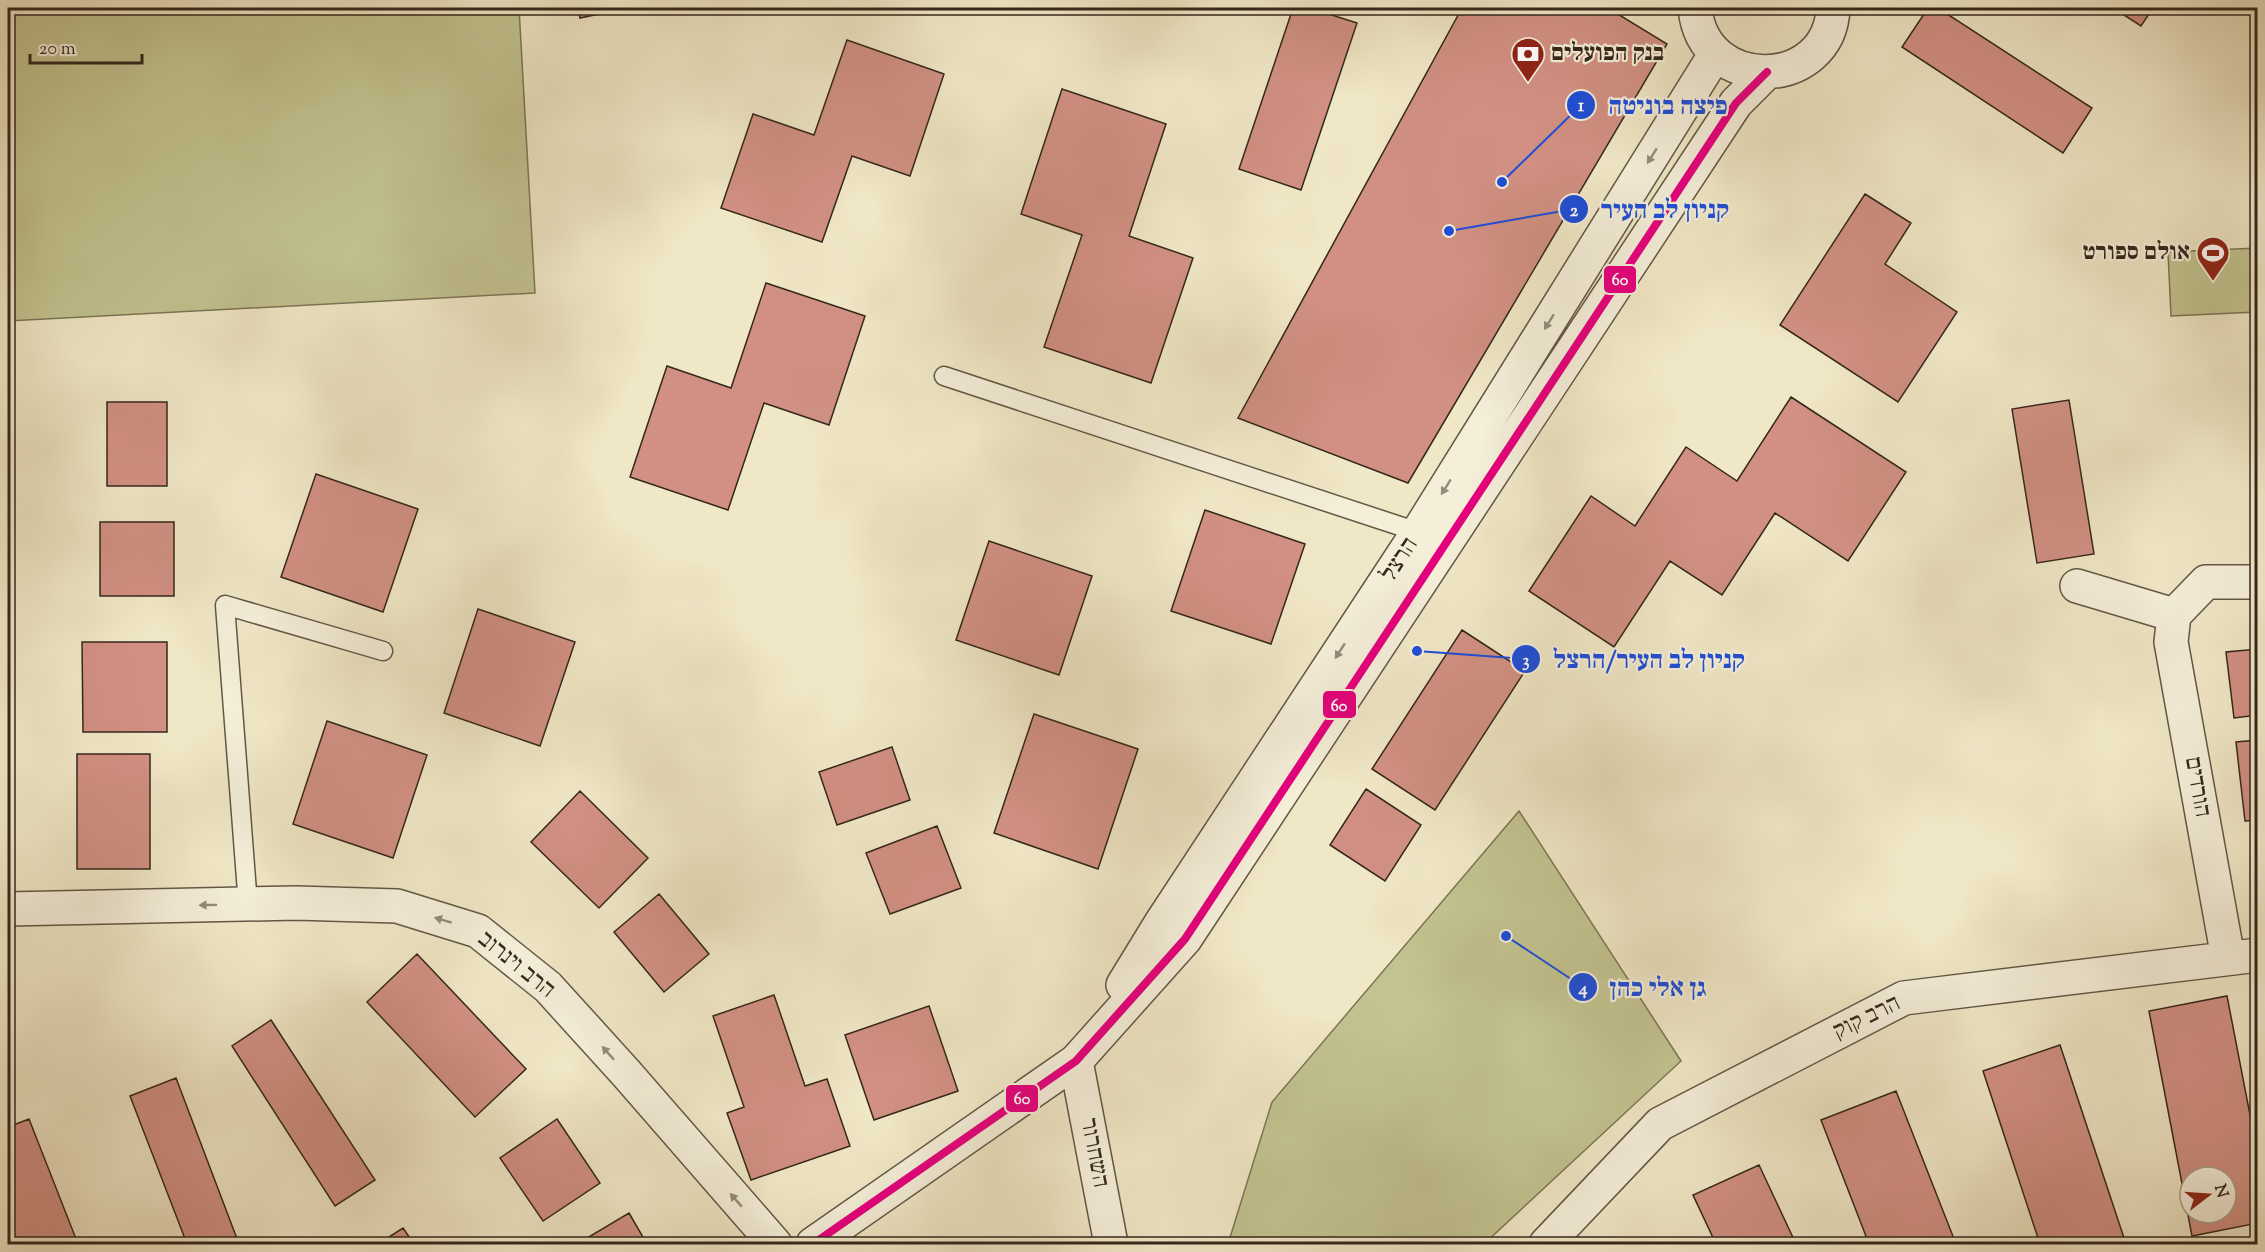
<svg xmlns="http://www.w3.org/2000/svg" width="2265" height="1252" font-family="'Sorts Mill Goudy','Frank Ruhl Libre',serif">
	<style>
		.green { fill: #c2c390; stroke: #7b7556; stroke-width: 1.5 }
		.building { fill: #d19083; stroke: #34271c; stroke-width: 1.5; fill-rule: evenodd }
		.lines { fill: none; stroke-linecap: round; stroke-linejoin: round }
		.service-casing { stroke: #635746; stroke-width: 21 }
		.minor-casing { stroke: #635746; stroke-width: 36 }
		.tertiary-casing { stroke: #635746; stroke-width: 36 }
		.service { stroke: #f5efda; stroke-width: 18 }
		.minor { stroke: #f5efda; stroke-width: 33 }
		.tertiary { stroke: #f5efda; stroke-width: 33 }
		.bus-1-casing { stroke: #f5efda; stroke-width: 12 }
		.bus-1 { stroke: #e5007d; stroke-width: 8 }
		.oneway { fill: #948b7b }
		.labels { text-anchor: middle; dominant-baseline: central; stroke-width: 4.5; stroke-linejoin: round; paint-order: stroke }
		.poi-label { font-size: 24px; font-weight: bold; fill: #34271c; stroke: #f5efda; text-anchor: start }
		.street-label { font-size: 24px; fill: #34271c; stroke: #f5efda }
		.leader { fill: none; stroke: #1d4ed8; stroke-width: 2 }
		.callout-dot { fill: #1d4ed8; stroke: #f5efda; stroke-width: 2 }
		.mark-label { font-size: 18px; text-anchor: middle; font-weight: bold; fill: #fff }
		.callout-label { font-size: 26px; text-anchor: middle; font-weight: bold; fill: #1d4ed8; stroke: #f5efda; stroke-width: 4.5; stroke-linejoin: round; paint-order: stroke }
		.line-badge { stroke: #f5efda; stroke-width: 2 }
		.badge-label { font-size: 16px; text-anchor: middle; font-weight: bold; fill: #fff }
	</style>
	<rect width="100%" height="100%" fill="#f0e7c6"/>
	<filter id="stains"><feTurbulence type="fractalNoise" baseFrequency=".00333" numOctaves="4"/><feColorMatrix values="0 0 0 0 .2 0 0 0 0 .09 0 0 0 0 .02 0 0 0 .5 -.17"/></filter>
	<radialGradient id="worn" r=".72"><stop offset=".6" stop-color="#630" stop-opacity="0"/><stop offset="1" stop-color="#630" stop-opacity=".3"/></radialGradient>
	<path class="green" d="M8,8H519L535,293L8,321Z
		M2257,248V312L2171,316L2168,252Z
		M1519,811L1681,1061L1484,1244H1228L1272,1102Z"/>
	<path class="building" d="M578,8H627L580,18Z
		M1293,8H1310L1357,23L1301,190L1239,169Z
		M1462,8H1608L1667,44L1408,483L1238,418Z
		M1928,8H1938L2092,108L2063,153L1902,47Z
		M2113,8H2153L2141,26Z
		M847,40L944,74L910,176L852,156L822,242L721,208L753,114L814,135Z
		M1062,89L1166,124L1129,236L1193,258L1151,383L1044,347L1082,235L1021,214Z
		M1865,194L1911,223L1885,264L1957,312L1898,402L1780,325Z
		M766,283L865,316L829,425L764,403L728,510L630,477L667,366L731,388Z
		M1791,397L1906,472L1848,561L1775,513L1722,595L1670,561L1614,647L1529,591L1591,496L1635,526L1686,447L1737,481Z
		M2069,400L2094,554L2037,563L2012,409Z
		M107,402H167V486H107Z
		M316,474L418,509L383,612L281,577Z
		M1205,510L1305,544L1271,644L1171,611Z
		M100,522H174V596H100Z
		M989,541L1092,576L1059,675L956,640Z
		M478,609L575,642L540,746L444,713Z
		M1462,630L1525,671L1435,810L1372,769Z
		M82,642H167V732H83Z
		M2258,649V715L2234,718L2226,652Z
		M1034,714L1138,749L1098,869L994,833Z
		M327,721L427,755L393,858L293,824Z
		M2258,740V820L2245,821L2236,742Z
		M892,747L910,800L837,825L819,772Z
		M77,754H150V869H77Z
		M1366,789L1421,825L1385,881L1330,845Z
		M580,791L648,858L599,908L531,842Z
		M937,826L961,888L890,914L866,853Z
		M659,894L709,954L664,992L614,932Z
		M417,954L526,1069L475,1117L367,1002Z
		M774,995L805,1086L827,1079L850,1146L751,1180L727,1113L744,1107L713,1016Z
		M2227,996L2258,1156V1223L2192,1236L2149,1011ZM2190,1177H2226V1213H2190Z
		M929,1006L958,1091L874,1120L845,1035Z
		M271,1020L375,1180L335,1206L232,1046Z
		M2060,1045L2125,1241L2113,1244H2040L1983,1071Z
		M176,1078L239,1244H187L130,1096Z
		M1896,1091L1956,1244H1869L1821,1120Z
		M29,1119L78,1244H12L8,1233V1127Z
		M557,1119L600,1183L543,1221L500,1158Z
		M1759,1165L1796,1244H1716L1693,1195Z
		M629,1213L647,1244H577Z
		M403,1228L414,1244H378Z"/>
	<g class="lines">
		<g class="service-casing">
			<path id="service" d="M944,376L1418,532
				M248,905L225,605L383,651"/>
		</g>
		<g class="minor-casing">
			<path id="minor" d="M2077,586L2174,615L2206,582H2258
				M2174,615L2171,642L2228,958
				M8,909L296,903L397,906L478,931L548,987L626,1073L775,1244
				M1076,1061L1111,1244
				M1546,1244L1660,1124L1904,998L2258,955"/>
		</g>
		<g class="tertiary-casing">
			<path id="tertiary" d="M1695,8C1703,95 1830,91 1833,8
				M1123,985L1161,923L1418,532L1716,53
				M813,1244L1076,1061L1185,939L1736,103L1767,72"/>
		</g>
		<use href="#service" class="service"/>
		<use href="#minor" class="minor"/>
		<use href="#tertiary" class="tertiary"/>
		<g class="bus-1-casing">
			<path id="bus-1" d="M813,1244L1076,1061L1185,939L1736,103L1767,72"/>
		</g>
		<use href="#bus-1" class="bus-1"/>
	</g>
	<defs><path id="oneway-solid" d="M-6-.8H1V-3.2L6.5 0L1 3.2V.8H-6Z" transform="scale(1.5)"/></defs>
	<g class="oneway">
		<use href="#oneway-solid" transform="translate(1652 156) rotate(122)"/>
		<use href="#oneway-solid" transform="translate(1549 322) rotate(122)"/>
		<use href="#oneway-solid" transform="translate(1446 487) rotate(122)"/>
		<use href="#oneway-solid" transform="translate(1340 651) rotate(123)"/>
		<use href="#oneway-solid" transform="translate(208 905) rotate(179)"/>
		<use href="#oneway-solid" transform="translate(443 920) rotate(-163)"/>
		<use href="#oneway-solid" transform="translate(608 1053) rotate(-132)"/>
		<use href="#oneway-solid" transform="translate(736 1200) rotate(-131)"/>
	</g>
	<defs>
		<g id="bank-pin" transform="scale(1.725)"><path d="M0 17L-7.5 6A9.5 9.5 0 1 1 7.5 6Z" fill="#8f2418" stroke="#f5efda"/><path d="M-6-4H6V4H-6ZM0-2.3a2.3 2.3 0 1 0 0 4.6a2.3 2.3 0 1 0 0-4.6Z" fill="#fff"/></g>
		<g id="stadium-pin" transform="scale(1.725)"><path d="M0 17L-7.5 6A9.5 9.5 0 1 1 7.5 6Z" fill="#8f2418" stroke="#f5efda"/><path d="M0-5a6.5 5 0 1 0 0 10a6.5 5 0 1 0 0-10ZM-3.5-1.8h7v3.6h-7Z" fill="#fff"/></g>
	</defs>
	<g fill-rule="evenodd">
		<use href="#bank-pin" x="1528" y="54"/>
		<use href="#stadium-pin" x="2213" y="253"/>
	</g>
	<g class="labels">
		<g class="poi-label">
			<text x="1551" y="54">בנק הפועלים</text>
			<text x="2190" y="253" text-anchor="end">אולם ספורט</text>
		</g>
		<g class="street-label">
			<text transform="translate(1400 560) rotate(-57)">הרצל</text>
			<text transform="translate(2197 787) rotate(80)">הורדים</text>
			<text transform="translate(516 965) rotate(39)">הרב וינרוב</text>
			<text transform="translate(1867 1018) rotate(-26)">הרב קוק</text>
			<text transform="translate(1094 1153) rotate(79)">השחרור</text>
		</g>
	</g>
	<path class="leader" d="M1502 182L1581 105M1449 231L1574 209M1417 651L1526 659M1506 936L1583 987"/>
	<g class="callout-dot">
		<circle cx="1502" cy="182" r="6"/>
		<circle cx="1449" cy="231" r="6"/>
		<circle cx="1417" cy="651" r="6"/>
		<circle cx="1506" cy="936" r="6"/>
		<circle cx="1581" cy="105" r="15"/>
		<circle cx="1574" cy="209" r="15"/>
		<circle cx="1526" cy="659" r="15"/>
		<circle cx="1583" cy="987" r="15"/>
	</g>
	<g class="mark-label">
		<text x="1581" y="111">1</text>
		<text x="1574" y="216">2</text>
		<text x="1526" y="666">3</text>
		<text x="1583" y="994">4</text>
	</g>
	<g class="callout-label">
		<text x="1668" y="114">פיצה בוניטה</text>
		<text x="1665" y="218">קניון לב העיר</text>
		<text x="1649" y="668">קניון לב העיר/הרצל</text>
		<text x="1658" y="996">גן אלי כהן</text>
	</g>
	<g class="line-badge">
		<rect x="1603" y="265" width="34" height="29" rx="6" fill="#e5007d"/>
		<rect x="1322" y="690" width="35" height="29" rx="6" fill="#e5007d"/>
		<rect x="1005" y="1084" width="34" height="29" rx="6" fill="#e5007d"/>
	</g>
	<g class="badge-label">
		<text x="1620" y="285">60</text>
		<text x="1339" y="711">60</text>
		<text x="1022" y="1104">60</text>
	</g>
	<rect width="2265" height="1252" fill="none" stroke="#f0e7c6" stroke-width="30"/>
	<rect x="9" y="9" width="2247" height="1234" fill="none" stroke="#34271c" stroke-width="3"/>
	<rect x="15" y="15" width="2235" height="1222" fill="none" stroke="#34271c" stroke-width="1.5"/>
	<g transform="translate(2208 1195) rotate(73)"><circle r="28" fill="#f5efda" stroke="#a89f8e" stroke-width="1.5"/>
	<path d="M0-4.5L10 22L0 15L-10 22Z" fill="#8f2418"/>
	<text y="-9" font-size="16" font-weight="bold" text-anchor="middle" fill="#34271c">N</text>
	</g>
	<path d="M30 54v9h112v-9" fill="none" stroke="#34271c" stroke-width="3"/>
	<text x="39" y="54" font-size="18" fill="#34271c" stroke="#f5efda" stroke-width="4.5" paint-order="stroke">20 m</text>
	<rect width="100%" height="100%" filter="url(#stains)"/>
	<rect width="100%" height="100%" fill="url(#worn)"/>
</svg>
